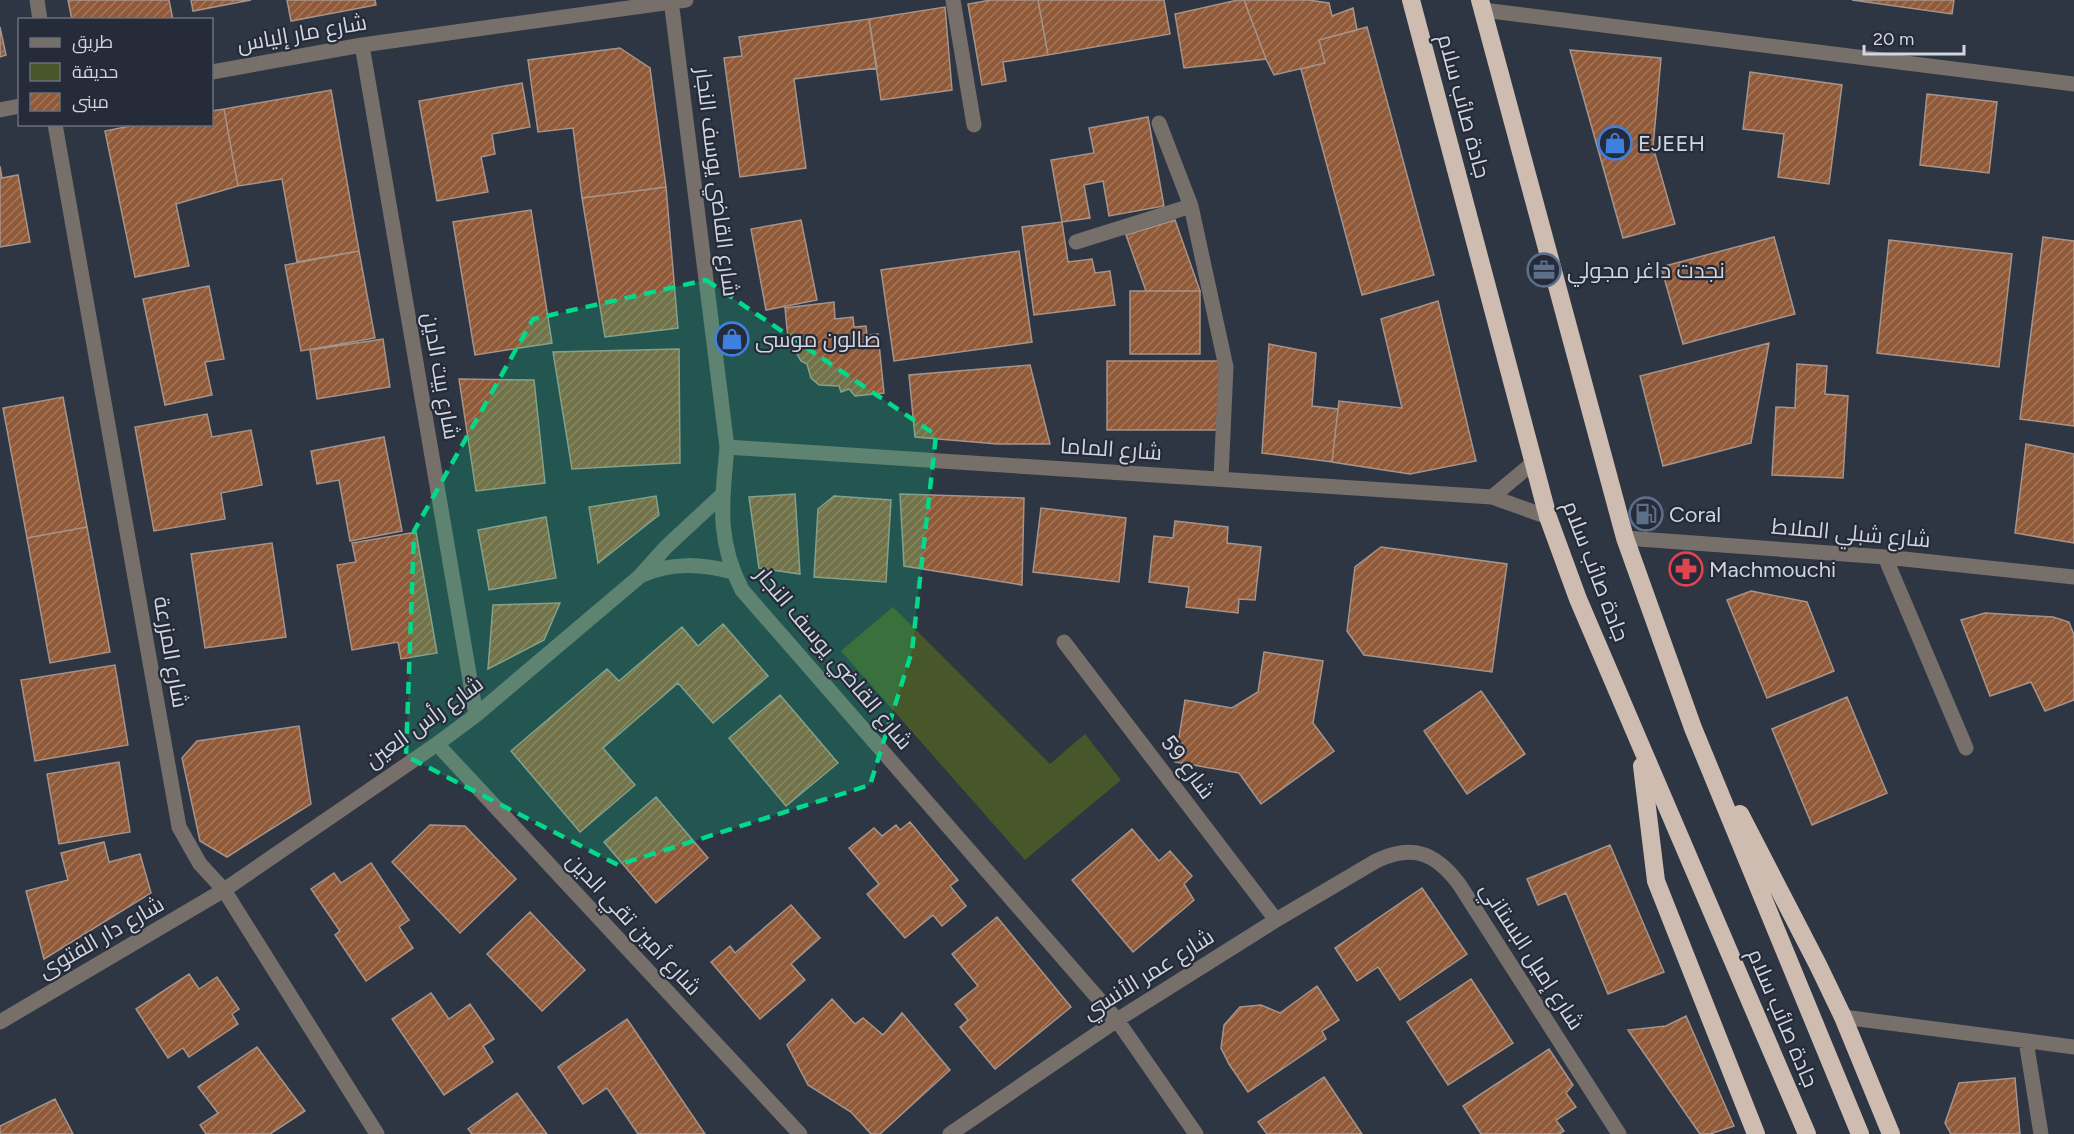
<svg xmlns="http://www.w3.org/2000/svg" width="2074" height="1134" font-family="Figtree,Cairo,sans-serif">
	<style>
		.park { fill: #485729 }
		.building { fill: url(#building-hatch); stroke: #a6948a; stroke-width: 1.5 }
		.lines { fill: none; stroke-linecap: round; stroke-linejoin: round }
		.minor { stroke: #766f6a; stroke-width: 15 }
		.highway { stroke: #cebcb1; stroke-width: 18 }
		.marked { fill: #02d98b; fill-opacity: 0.2; stroke: #02d98b; stroke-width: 4.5; stroke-dasharray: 12 8; stroke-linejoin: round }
		.labels { text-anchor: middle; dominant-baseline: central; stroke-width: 4.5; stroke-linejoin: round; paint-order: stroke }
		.street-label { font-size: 22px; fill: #d1d6df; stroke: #252b39 }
		.poi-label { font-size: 22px; fill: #d1d6df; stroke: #252b39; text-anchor: start }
	</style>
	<defs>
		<pattern id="building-hatch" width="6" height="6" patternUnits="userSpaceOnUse" patternTransform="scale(1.5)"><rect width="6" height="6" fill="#905938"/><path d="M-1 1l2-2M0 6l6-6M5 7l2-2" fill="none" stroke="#a3785e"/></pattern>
	</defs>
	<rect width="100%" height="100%" fill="#2e3643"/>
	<path class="park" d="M893,607L1050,764L1085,734L1121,780L1025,860L841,651Z"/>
	<path class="building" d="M68,0H169L173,20H72Z
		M191,0H251L193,11Z
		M287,0H375L376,5L291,21Z
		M991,0H1038L1048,55L1003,62L1006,81L982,85L968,4Z
		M1038,0H1164L1170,34L1048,55Z
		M1238,0H1244L1266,59L1184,68L1175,14Z
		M1244,0H1308L1329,3L1332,16L1353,8L1357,30L1319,40L1325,63L1274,75L1266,59Z
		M1852,0H1954L1952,14Z
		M945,7L952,90L881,100L869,19Z
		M869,19L877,68L794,79L806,168L740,177L724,58L742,56L739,37Z
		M0,27L6,55L0,57Z
		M1367,27L1434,275L1362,295L1301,69L1325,63L1319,40Z
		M620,48L650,68L666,187L582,198L573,128L538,132L528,60Z
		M1570,50L1661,58L1653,147L1675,224L1623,238Z
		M1750,72L1842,85L1829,184L1778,177L1784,134L1743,129Z
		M522,83L530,127L492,134L495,154L481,157L488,192L437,201L419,101Z
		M331,90L359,251L297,262L282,179L238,186L224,109Z
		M1927,94L1997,102L1989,173L1920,165Z
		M224,109L238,186L176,204L189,266L135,277L105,131L140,124H212V111Z
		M1148,117L1164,206L1109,216L1103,181L1084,185L1090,218L1062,222L1051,160L1094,153L1089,128Z
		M0,166L2,178L18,175L30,242L0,247Z
		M666,187L678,328L605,337L582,198Z
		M531,210L552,343L475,355L453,222Z
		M801,220L817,300L766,310L751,229Z
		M1175,220L1200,291H1146L1126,235Z
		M1062,222L1068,262L1092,259L1095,273L1110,271L1115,305L1034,315L1022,227Z
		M1774,237L1795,314L1683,344L1661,267Z
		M2043,237L2074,241V426L2020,419Z
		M1889,240L2012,254L1999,367L1877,353Z
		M359,251L375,338L301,351L285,265Z
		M1019,251L1032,342L894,361L881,270Z
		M209,286L224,359L205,362L212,395L165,405L143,299Z
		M1130,291H1200V354H1130Z
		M1438,301L1476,461L1410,474L1332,462L1339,401L1402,408L1381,319Z
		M834,302L835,319L853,317L854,327L866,326L867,335L878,334L884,393L855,396L849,389L841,392L839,386L819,385L811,378L807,364L801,361L797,354L789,348L785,308Z
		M383,339L390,387L317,399L310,350Z
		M1769,343L1751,443L1663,466L1640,376Z
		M1269,344L1316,353L1312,406L1338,409L1332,462L1262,453Z
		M679,349L680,463L572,469L553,352Z
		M1107,361H1222V430H1107Z
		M1797,364L1827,366L1825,394L1848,396L1843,478L1772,475L1776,407L1795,408Z
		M1030,365L1050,444H998L915,437L909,375Z
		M459,379L534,380L545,483L476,491Z
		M63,397L87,527L27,538L3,408Z
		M207,414L212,437L251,430L262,485L221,493L225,519L154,531L135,427Z
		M384,437L402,531L350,541L339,480L317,484L311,451Z
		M2026,444L2074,454V543L2015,533Z
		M795,494L800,574L759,568L749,497Z
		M900,494L1024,498L1022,585L904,566Z
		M656,496L659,515L598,563L589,507Z
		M834,496L891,500L886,582L814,577L818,509Z
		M1041,508L1126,518L1119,582L1033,572Z
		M546,517L556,578L489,590L478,530Z
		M1175,521L1228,527L1227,543L1261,547L1255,600L1239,599L1238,613L1186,607L1189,587L1149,582L1154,536L1173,538Z
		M87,527L110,652L50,663L27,538Z
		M416,532L437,653L401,659L398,642L352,650L337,565L356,562L352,543Z
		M272,543L286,637L205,648L191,554Z
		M1381,547L1507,564L1492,672L1364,655L1347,631L1355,567Z
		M1751,591L1807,602L1834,671L1767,698L1727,600Z
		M560,603L544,640L488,669L493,605Z
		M1985,613L2053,617L2069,622L2074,635V700L2045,711L2031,682L1990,696L1961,620Z
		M723,624L768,676L713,723L678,683L603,748L635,785L580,832L511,751L607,669L619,681L682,627L698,646Z
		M1264,652L1323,661L1313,723L1334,751L1261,804L1239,773L1175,762L1185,700L1232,708L1258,692Z
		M115,665L128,745L35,761L21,680Z
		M1481,691L1525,754L1467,794L1424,731Z
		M780,695L838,763L786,806L729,738Z
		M1847,697L1887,793L1812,825L1772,729Z
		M299,726L311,804L227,857L200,841L182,758L197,741Z
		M119,762L130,832L59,844L47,774Z
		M656,797L708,858L656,903L604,842Z
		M910,822L958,880L950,886L966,906L942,926L933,915L905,938L867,894L879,884L849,848L874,828L882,836L896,825L900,830Z
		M430,825L465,826L516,879L460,933L392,862Z
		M1132,829L1159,861L1170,851L1192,876L1184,884L1194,900L1133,952L1072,880Z
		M104,842L109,862L140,854L151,893L44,959L26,891L68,880L61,853Z
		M1610,845L1664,972L1608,994L1566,893L1538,905L1527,879Z
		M371,863L409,920L399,927L413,948L366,981L335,935L340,931L311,889L334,873L341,883Z
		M1422,888L1467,954L1400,1000L1378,967L1357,981L1335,948Z
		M791,905L820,938L791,964L805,980L760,1019L711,962L730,946L735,953Z
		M530,912L585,970L542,1011L487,954Z
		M997,917L1071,1007L995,1069L960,1027L968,1020L955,1004L978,986L952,954Z
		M189,974L199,989L217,977L239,1009L232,1014L238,1024L189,1057L183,1048L168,1058L136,1009Z
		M1471,979L1513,1043L1448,1085L1407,1022Z
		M1317,986L1339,1020L1322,1031L1326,1039L1248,1092L1229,1064L1221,1048L1224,1025L1240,1007L1261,1005L1280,1013Z
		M431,993L449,1019L470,1004L494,1039L483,1046L493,1062L444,1095L392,1019Z
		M832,999L855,1024L863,1018L883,1035L902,1013L950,1070L880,1134H871L851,1112L808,1085L787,1045Z
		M1686,1016L1734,1126L1710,1134H1700L1628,1030L1666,1026Z
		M627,1019L705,1134H638L607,1088L583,1104L558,1067Z
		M257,1047L305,1111L270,1134H206L200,1125L218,1113L198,1087Z
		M1549,1049L1573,1085L1566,1093L1576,1107L1556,1120L1564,1131L1559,1134H1481L1463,1106Z
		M1324,1077L1362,1134H1267L1258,1122Z
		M2015,1078L2020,1134H1951L1945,1123L1959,1083Z
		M517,1093L547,1134H472L468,1129Z
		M55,1099L73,1134H0V1126Z"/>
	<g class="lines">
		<path class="minor" d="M37,0L40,20
			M671,0L727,447C722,502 716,539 742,590L1117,1020L1196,1134
			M953,0L974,125
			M1483,10L2074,84
			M362,45L476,715
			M212,72L362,45L686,0
			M0,110L20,106
			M1159,123L1191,206L1226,367L1221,478
			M55,124L179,827L200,864L224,890L377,1134
			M1076,242L1191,206
			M727,447L1492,497L1548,517
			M1492,497L1534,462
			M1625,538L1885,557L2074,577
			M1885,557L1966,748
			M642,575C673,562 702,564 733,572
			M1064,642L1276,920
			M437,744L800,1134
			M1843,1017L2074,1047
			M0,1022L224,890L437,744L476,715L639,577L666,547L723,494
			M2026,1041L2041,1134
			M950,1134L1117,1020L1276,920L1376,861C1412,844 1435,852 1459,884L1619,1134"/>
		<path class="highway" d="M1411,0L1548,517L1578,599L1807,1134
			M1480,0L1625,538L1693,728L1860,1134
			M1642,766L1656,881L1756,1134
			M1740,814L1818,965L1843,1017L1891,1134"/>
	</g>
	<path class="marked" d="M706,280L936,435L912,651L870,785L618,865L406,756L414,531L533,319Z"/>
	<defs>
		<g id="shop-ring" transform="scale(1.725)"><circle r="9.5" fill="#252b39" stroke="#3f7fe0" stroke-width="1.5"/><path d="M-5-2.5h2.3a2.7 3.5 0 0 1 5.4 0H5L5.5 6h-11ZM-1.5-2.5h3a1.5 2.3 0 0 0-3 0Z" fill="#3f7fe0"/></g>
		<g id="office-ring" transform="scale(1.725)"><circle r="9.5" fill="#252b39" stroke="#5c6f8a" stroke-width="1.5"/><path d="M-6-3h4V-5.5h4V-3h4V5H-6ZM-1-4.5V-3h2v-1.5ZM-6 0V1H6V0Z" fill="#5c6f8a"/></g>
		<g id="fuel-ring" transform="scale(1.725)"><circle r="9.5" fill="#252b39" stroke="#5c6f8a" stroke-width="1.5"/><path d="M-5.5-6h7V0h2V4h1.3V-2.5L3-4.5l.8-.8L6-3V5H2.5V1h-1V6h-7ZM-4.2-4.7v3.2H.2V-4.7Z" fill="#5c6f8a"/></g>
		<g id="pharmacy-ring" transform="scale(1.725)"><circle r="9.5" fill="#252b39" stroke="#e0444e" stroke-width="1.5"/><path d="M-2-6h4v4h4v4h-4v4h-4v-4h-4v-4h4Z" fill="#e0444e"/></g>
	</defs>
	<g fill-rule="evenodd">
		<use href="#shop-ring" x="1615" y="143"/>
		<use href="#office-ring" x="1544" y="270"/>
		<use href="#shop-ring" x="732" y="339"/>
		<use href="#fuel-ring" x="1646" y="514"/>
		<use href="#pharmacy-ring" x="1686" y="569"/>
	</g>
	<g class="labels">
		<g class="street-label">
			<text transform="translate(302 33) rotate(-10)">شارع مار إلياس</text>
			<text transform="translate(1464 106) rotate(75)">جادة صائب سلام</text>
			<text transform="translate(717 182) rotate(83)">شارع القاضي يوسف النجار</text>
			<text transform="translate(441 376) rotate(80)">شارع بيت الدين</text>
			<text transform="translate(1111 449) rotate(4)">شارع الماما</text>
			<text transform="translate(1851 533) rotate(5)">شارع شبلي الملاط</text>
			<text transform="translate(1596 571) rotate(69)">جادة صائب سلام</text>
			<text transform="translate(171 652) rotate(80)">شارع المزرعة</text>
			<text transform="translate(834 658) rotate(50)">شارع القاضي يوسف النجار</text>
			<text transform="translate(424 722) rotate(-36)">شارع رأس العين</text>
			<text transform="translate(1188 767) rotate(53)">شارع 59</text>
			<text transform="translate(634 924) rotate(47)">شارع أمين تقي الدين</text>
			<text transform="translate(101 937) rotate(-30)">شارع دار الفتوى</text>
			<text transform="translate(1532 956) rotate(57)">شارع إميل البستاني</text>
			<text transform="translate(1148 974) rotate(-32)">شارع عمر الأنسي</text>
			<text transform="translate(1783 1018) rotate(67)">جادة صائب سلام</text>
		</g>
		<g class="poi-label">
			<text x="1638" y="143">EJEEH</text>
			<text x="1567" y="270">نجدت داغر مجولي</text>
			<text x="755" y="339">صالون موسى</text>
			<text x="1669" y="514">Coral</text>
			<text x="1709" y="569">Machmouchi</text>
		</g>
	</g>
	<rect x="18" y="18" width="195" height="108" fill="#252b39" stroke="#6a6f7b" stroke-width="1.5"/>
	<rect x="30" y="38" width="30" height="9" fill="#766f6a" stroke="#6a6f7b" stroke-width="1.5"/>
	<text x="72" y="48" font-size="18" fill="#d1d6df">طريق</text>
	<rect x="30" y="63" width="30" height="18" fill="#485729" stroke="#6a6f7b" stroke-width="1.5"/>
	<text x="72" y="78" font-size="18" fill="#d1d6df">حديقة</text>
	<rect x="30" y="93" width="30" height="18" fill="url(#building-hatch)" stroke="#6a6f7b" stroke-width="1.5"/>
	<text x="72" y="108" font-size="18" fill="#d1d6df">مبنى</text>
	<path d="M1864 45v9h100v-9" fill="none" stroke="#d1d6df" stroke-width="3"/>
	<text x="1873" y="45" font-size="18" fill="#d1d6df" stroke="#252b39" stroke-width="4.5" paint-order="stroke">20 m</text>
</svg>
